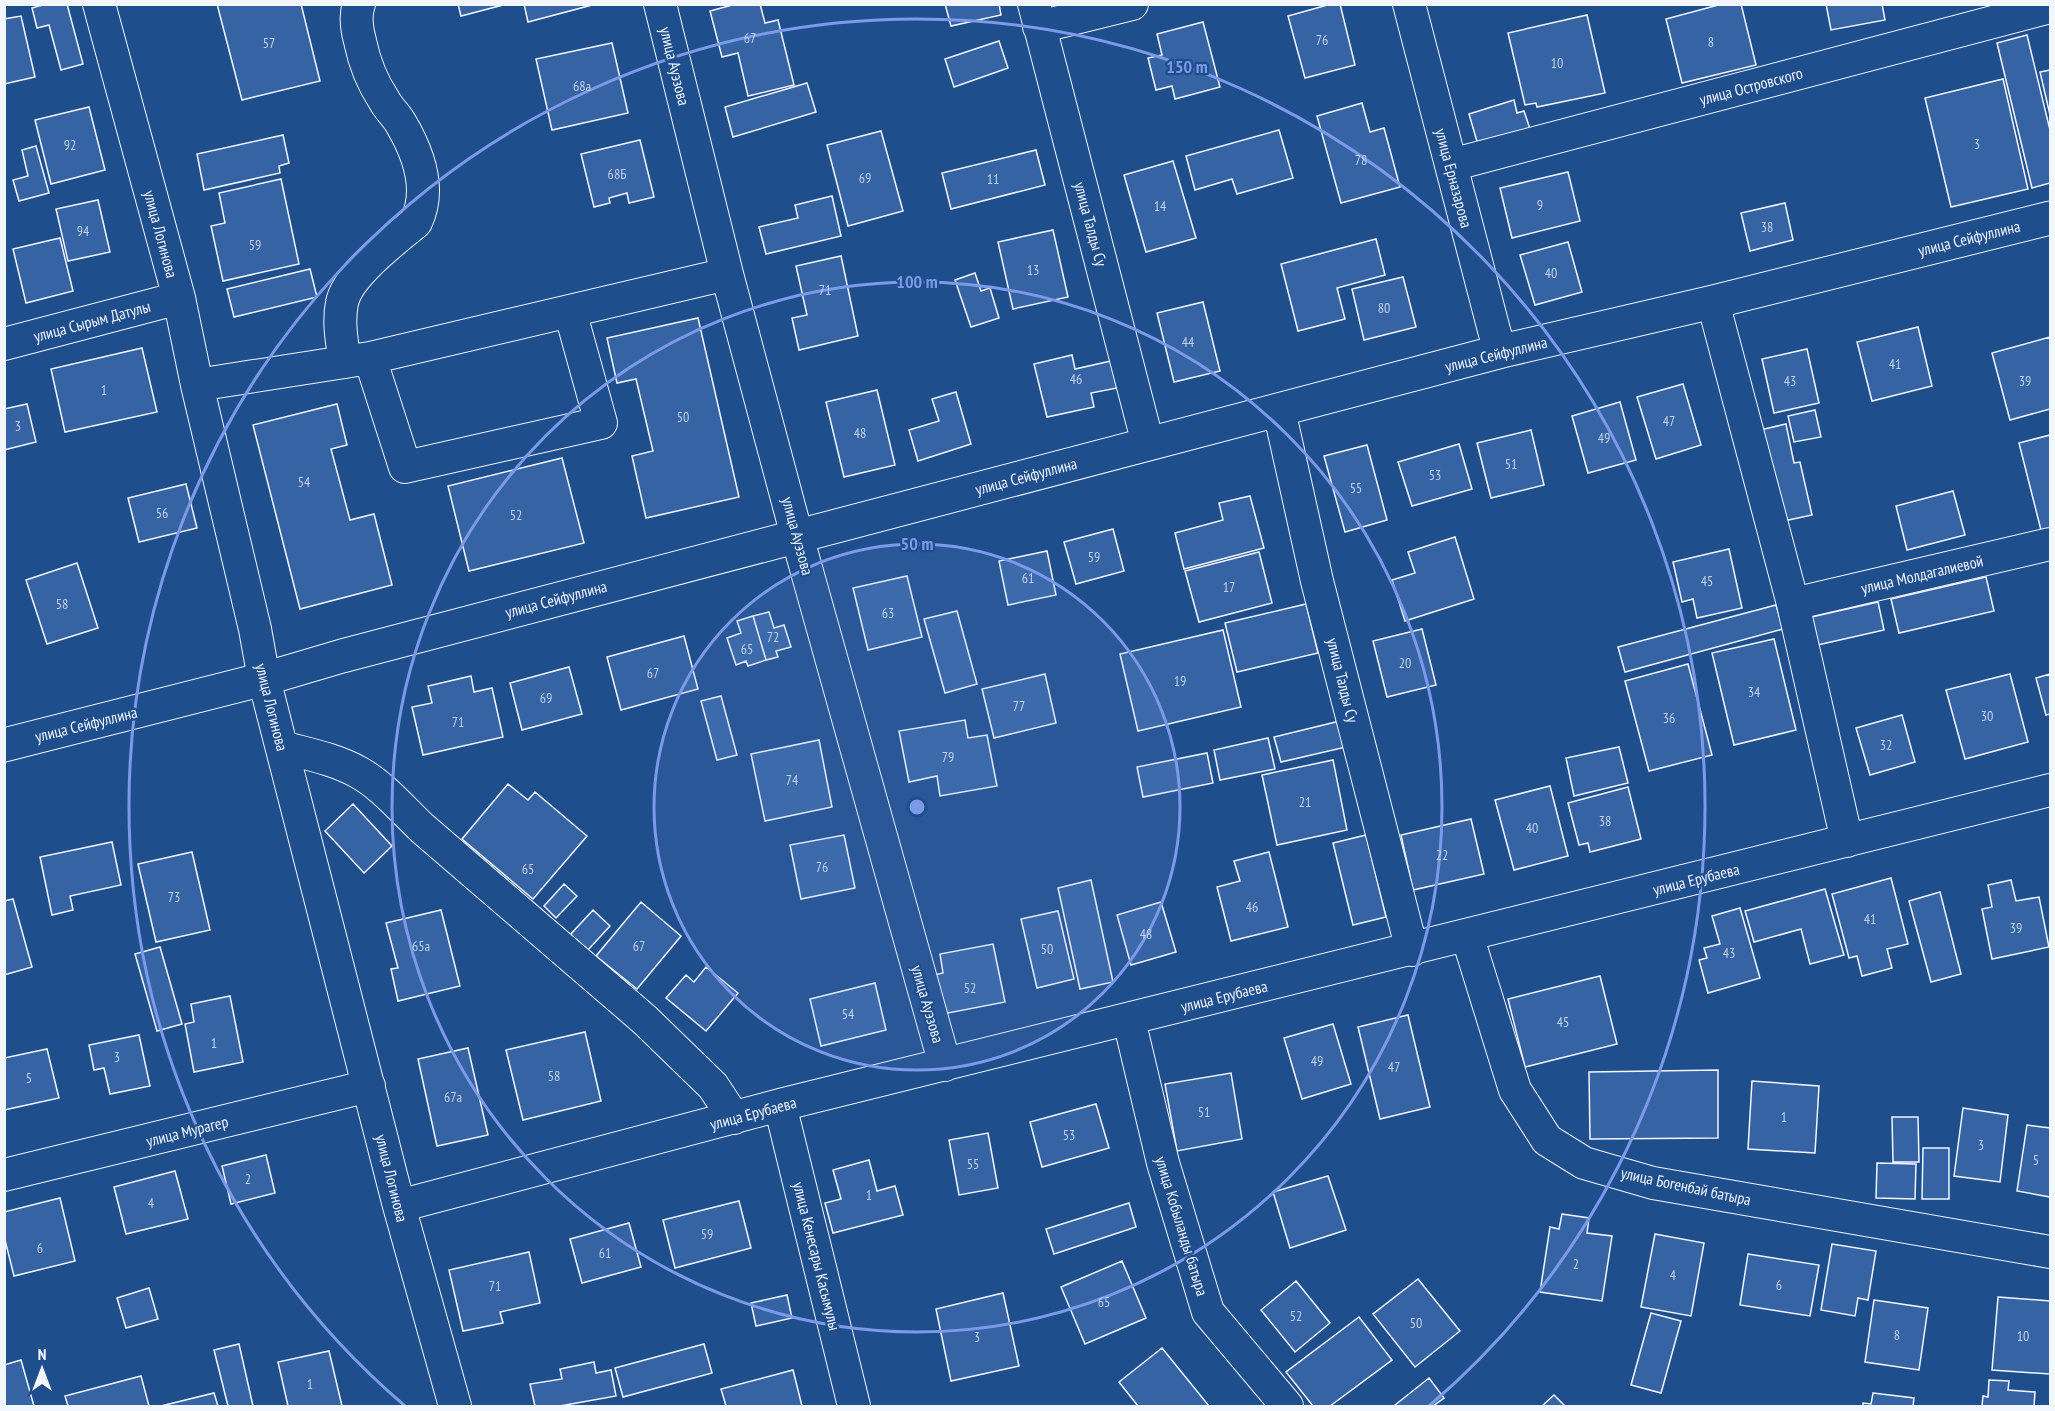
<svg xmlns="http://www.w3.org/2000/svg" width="2055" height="1411" font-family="'PT Sans Narrow',sans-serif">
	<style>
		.building { fill: #3563a3; stroke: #f2f6ff; stroke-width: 1.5 }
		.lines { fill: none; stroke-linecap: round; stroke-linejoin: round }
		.street-casing { stroke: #f2f6ff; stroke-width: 34 }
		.secondary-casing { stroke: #f2f6ff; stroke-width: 35 }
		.street { stroke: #1f4e8c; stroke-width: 32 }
		.secondary { stroke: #1f4e8c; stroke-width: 33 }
		.ring { fill: none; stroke: #7d9aea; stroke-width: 3 }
		.labels { text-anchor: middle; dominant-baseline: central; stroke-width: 4.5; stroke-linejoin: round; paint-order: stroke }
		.number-label { font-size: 14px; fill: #c3d1e8 }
		.street-label { font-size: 16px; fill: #f2f6ff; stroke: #1f4e8c }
		.centre { fill: #7d9aea; stroke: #1f4e8c; stroke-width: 3 }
		.ring-label { font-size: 18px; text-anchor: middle; font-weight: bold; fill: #7d9aea; stroke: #1f4e8c; stroke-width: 4.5; stroke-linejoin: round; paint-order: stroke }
	</style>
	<rect width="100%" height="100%" fill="#1f4e8c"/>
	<path class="building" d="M46,4H67L83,64L61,70L49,25L37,28L32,8Z
		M217,4H301L320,81L242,100Z
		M458,4H507L461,16Z
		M524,4H596L528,22Z
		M736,4H760L765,23L778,20L794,85L748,96L738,53L722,57L710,11Z
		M945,4H999L1001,15L951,26Z
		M1331,4H1340L1355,65L1305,78L1288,16Z
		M1722,4H1741L1756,65L1682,83L1666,19Z
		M1826,4H1882L1885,20L1831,30Z
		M1587,15L1605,93L1537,107L1536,103L1525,105L1508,33Z
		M21,16L35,77L4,84V19Z
		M1203,22L1220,87L1175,99L1172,86L1156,90L1148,58L1162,55L1157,34Z
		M2027,35L2050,130V183L2032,188L1997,43Z
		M999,41L1008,68L954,87L945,59Z
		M612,43L628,113L552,130L536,59Z
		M2050,70V115L2040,72Z
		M2003,79L2028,189L1951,207L1925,98Z
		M807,83L816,112L733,137L725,107Z
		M1514,100L1517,113L1524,111L1530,129L1478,145L1469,114Z
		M1362,103L1370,132L1384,128L1400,187L1341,203L1317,116Z
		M89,107L105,170L51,184L35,120Z
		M1279,130L1293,178L1237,194L1232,179L1195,190L1186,156Z
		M881,131L903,211L848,226L827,145Z
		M283,135L289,163L279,166L280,173L204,190L197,154Z
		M640,140L654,197L629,203L627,193L609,198L610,203L594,207L581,154Z
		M36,146L49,193L19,201L13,180L28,176L22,150Z
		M1036,150L1045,185L951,209L942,173Z
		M1173,161L1196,238L1146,252L1124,175Z
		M1568,172L1580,221L1512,238L1500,188Z
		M281,179L299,264L223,281L211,226L225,223L219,193Z
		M832,196L841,236L766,254L759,227L798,218L795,205Z
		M98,200L110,252L68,261L56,209Z
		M1785,203L1793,240L1750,251L1741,213Z
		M1053,230L1068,297L1013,309L998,242Z
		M60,238L73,291L26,303L13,249Z
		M1376,239L1385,275L1337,288L1345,319L1298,331L1281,264Z
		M1568,242L1582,292L1535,305L1520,255Z
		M841,256L858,336L799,350L792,318L807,315L796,266Z
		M310,269L317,297L234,317L227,289Z
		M975,273L981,291L990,288L999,318L971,327L955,280Z
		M1403,277L1416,327L1364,340L1352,289Z
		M1203,302L1220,371L1174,382L1157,313Z
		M698,318L739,497L646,518L632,456L653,451L636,379L617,383L607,338Z
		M1918,327L1932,386L1872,401L1857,342Z
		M2050,337V409L2010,420L1992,353Z
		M142,348L157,412L65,432L51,369Z
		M1807,349L1819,403L1774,413L1762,359Z
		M1072,355L1075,369L1111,361L1117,388L1091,393L1094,407L1047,417L1034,364Z
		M1683,384L1701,445L1656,459L1637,397Z
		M877,390L895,465L844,477L826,402Z
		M956,392L971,444L918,461L909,430L939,421L932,399Z
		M1620,402L1636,460L1588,473L1572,416Z
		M27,404L36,442L4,450V409Z
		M337,404L347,445L331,449L350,520L374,514L392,585L300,609L253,425Z
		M1815,410L1821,437L1794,442L1788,416Z
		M1786,424L1794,463L1800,462L1812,515L1779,522L1760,430Z
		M1531,430L1544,485L1491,498L1477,443Z
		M2050,435V536L2043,538L2019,443Z
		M1459,444L1472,489L1412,506L1398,462Z
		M1367,445L1387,520L1345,532L1324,456Z
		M562,458L584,543L469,571L448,486Z
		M186,484L197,528L139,542L128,498Z
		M1953,491L1965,535L1907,550L1896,506Z
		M1250,496L1264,548L1184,569L1175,533L1223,520L1219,503Z
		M1113,529L1124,571L1076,584L1064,542Z
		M1455,537L1474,599L1405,621L1392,580L1415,573L1408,552Z
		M1729,549L1742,608L1697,618L1693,599L1682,602L1673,562Z
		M1047,551L1056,595L1008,605L999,561Z
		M1259,552L1272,603L1199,622L1185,571Z
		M77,563L98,628L47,644L26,580Z
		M907,576L922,637L868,650L853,588Z
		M1986,577L1994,611L1899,633L1891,599Z
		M1878,602L1884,630L1813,646L1807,618Z
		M1306,604L1318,653L1237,672L1225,623Z
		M1776,605L1783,629L1625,672L1618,647Z
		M957,611L977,684L945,693L924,619Z
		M769,612L774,628L784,625L791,647L776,651L778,657L766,660L753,616Z
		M753,616L766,660L748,666L746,661L736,665L727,638L741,633L737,621Z
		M1422,629L1436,685L1387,697L1373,641Z
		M1223,630L1241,707L1138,731L1120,654Z
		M684,636L698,689L621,710L607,657Z
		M1774,639L1796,730L1734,745L1712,653Z
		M1688,664L1712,755L1649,771L1625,681Z
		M569,667L582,714L522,730L510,683Z
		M1045,674L1056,723L994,738L982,689Z
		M2010,674L2028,742L1965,759L1946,690Z
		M2050,674V714L2046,715L2036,678Z
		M471,676L474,692L492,688L503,737L423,755L412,707L432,703L428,686Z
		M721,696L737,755L717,760L701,701Z
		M1902,715L1915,762L1870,775L1856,728Z
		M965,720L968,738L987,735L997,786L940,796L937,776L909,782L899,731Z
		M1340,721L1346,747L1281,762L1274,737Z
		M1268,738L1275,769L1220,780L1214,750Z
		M819,740L832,807L765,821L751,754Z
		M1619,747L1628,783L1574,796L1566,758Z
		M1207,753L1213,783L1143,797L1137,767Z
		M1333,760L1347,830L1277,845L1262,775Z
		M508,784L528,800L535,792L587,836L533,899L462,839Z
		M1550,786L1568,856L1514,870L1495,800Z
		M1628,787L1641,839L1590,852L1588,843L1579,845L1568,803Z
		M353,804L392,846L364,873L325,831Z
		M1471,819L1484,874L1413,890L1401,835Z
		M844,835L855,888L801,899L790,845Z
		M1366,835L1386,917L1353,925L1333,843Z
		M112,842L121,885L70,896L73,910L52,915L40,857Z
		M192,852L210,930L156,942L138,864Z
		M1269,852L1288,927L1231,941L1217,887L1240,881L1234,861Z
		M1891,878L1908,944L1887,949L1892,968L1862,976L1857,956L1849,958L1832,894Z
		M1091,880L1113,982L1080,989L1058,888Z
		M2011,880L2016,901L2039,897L2049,947L1992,959L1982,909L1992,907L1988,885Z
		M564,884L577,896L556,918L544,906Z
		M1825,889L1844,955L1810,964L1801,929L1754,942L1745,911Z
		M1940,892L1961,974L1931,982L1909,901Z
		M13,899L32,967L4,975V901Z
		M641,902L681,936L637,989L596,956Z
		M1161,902L1176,952L1131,965L1117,915Z
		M1740,908L1760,978L1708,993L1699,960L1707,958L1704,948L1720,944L1712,916Z
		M441,910L460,986L398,1001L391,969L398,968L386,923Z
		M593,910L610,926L587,951L569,936Z
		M1058,911L1074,979L1037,988L1021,919Z
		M993,944L1005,1002L943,1014L934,975L943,973L940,954Z
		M160,947L182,1024L157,1031L135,954Z
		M706,967L738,993L706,1031L666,998L686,975L694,982Z
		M1600,976L1617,1044L1525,1067L1508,999Z
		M875,983L886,1030L821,1046L810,999Z
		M230,996L243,1062L194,1072L185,1024L194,1022L191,1004Z
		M1408,1015L1430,1107L1380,1119L1358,1027Z
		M1333,1024L1351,1084L1302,1099L1284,1038Z
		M585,1032L601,1101L523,1120L506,1050Z
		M139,1035L150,1086L110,1094L104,1068L94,1070L89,1045Z
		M468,1048L488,1135L437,1146L418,1059Z
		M47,1049L59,1098L4,1110V1058Z
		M1718,1070V1138L1590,1139L1589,1072Z
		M1231,1073L1242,1139L1177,1151L1165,1084Z
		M1752,1081L1819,1086L1815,1153L1748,1149Z
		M1096,1104L1109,1148L1042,1167L1030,1122Z
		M1963,1108L2008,1115L2000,1182L1954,1176Z
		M1892,1117H1918L1919,1162H1893Z
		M2027,1125L2050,1128V1197L2017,1191Z
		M988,1133L998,1188L959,1195L949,1140Z
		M1923,1148H1949V1199H1922Z
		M266,1155L275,1193L231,1204L222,1166Z
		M869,1160L877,1191L895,1186L903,1215L833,1233L825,1203L841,1199L833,1170Z
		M1877,1163L1916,1164L1915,1199L1876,1198Z
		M175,1171L188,1219L126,1234L114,1187Z
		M1328,1176L1346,1230L1290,1248L1273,1192Z
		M60,1198L75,1261L14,1276L4,1236V1212Z
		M739,1201L751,1248L675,1268L663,1220Z
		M1129,1203L1136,1227L1054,1254L1046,1229Z
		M1562,1214L1589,1218L1587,1233L1612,1236L1602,1301L1540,1292L1550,1227L1559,1229Z
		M629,1223L641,1267L582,1283L570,1239Z
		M1655,1234L1704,1243L1691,1316L1641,1307Z
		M1832,1244L1876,1251L1868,1300L1858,1298L1855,1316L1821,1310Z
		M529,1252L540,1303L500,1312L503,1323L463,1331L449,1270Z
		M1748,1254L1819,1265L1810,1316L1740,1305Z
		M1122,1261L1146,1318L1085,1344L1061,1287Z
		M1418,1279L1460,1331L1415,1367L1373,1314Z
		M1296,1281L1330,1323L1295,1352L1261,1310Z
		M149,1288L158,1319L126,1328L117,1298Z
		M1003,1293L1019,1366L951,1381L936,1309Z
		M787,1295L792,1318L756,1326L751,1303Z
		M1998,1297L2050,1301V1374L1992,1370Z
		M1874,1300L1928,1308L1919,1370L1865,1362Z
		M1651,1313L1681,1321L1661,1393L1631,1385Z
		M1359,1317L1392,1360L1330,1406H1313L1286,1372Z
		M239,1344L253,1406H228L214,1350Z
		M704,1344L712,1373L623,1397L615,1368Z
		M1162,1348L1209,1406H1138L1119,1382Z
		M329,1351L342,1406H288L278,1362Z
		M21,1360L34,1406H4V1365Z
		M594,1362L596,1373L611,1370L616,1396L560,1406H535L530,1384L562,1379L560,1369Z
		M793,1370L802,1406H726L721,1389Z
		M141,1376L149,1406H68L65,1396Z
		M1429,1378L1444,1398L1433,1406H1397L1395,1405Z
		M1989,1380L2009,1381L2008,1390L2035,1392L2034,1406H1982L1983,1396L1988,1397Z
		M214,1393L218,1406H161Z
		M1873,1393L1914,1398L1913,1406H1863V1403L1871,1404Z
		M1554,1395L1565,1406H1542Z"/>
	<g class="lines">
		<g class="street-casing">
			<path id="street" d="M99,4L179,298L197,385L255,629L264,679L399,1206L455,1406
				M660,4L727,274L797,536L945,1065
				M1034,4L1148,444
				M1409,4L1495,334L1502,351
				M1039,27L1132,4
				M1451,165L2050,7
				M1713,302L1793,604L1847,841
				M4,344L179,298
				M370,358L405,467L601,423L570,311
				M345,362C342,343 338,322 342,303C347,275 395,240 416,222C432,189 418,152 400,122C395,114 388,108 384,100C372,82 364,61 360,41C357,30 355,15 359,4
				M197,385L370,358L727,274
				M1279,410L1317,581L1412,950
				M1793,604L2050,544
				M282,747C307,754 335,759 358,772C382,785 402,809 422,828L645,1020L713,1086L734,1118
				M1467,935L1515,1090L1547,1140L1584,1163L1653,1183L2050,1252
				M1129,1020L1163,1163L1208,1312L1287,1406
				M780,1105L854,1406
				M4,1175L369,1086
				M399,1206L780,1105L2050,790"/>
		</g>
		<g class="secondary-casing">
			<path id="secondary" d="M4,745L264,679L342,656L1502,351L1713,302L2050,218"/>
		</g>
		<use href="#street" class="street"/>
		<use href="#secondary" class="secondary"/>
	</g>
	<circle cx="917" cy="807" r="263" fill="#7d9aea" fill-opacity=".12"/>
	<g class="ring">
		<circle cx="917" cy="807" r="263"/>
		<circle cx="917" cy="807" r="525"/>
		<path d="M405 1406A788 788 0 1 1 1429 1406"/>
	</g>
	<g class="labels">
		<g class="number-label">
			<text x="750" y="38">67</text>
			<text x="1322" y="40">76</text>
			<text x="1711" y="42">8</text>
			<text x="269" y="43">57</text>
			<text x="1557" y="63">10</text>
			<text x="582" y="86">68а</text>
			<text x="1977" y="144">3</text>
			<text x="70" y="145">92</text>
			<text x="1361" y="160">78</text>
			<text x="617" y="174">68Б</text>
			<text x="865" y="178">69</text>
			<text x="993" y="179">11</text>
			<text x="1540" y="205">9</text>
			<text x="1160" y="206">14</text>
			<text x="1767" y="227">38</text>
			<text x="83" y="231">94</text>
			<text x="255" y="245">59</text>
			<text x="1033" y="270">13</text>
			<text x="1551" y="273">40</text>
			<text x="825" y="290">71</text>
			<text x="1384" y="308">80</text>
			<text x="1188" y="342">44</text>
			<text x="1895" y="364">41</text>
			<text x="1076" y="379">46</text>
			<text x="1790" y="381">43</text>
			<text x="2025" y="381">39</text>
			<text x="104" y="390">1</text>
			<text x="683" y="417">50</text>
			<text x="1669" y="421">47</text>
			<text x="18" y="426">3</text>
			<text x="860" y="433">48</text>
			<text x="1604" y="438">49</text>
			<text x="1511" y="464">51</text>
			<text x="1435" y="475">53</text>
			<text x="304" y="482">54</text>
			<text x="1356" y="488">55</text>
			<text x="162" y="513">56</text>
			<text x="516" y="515">52</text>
			<text x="1094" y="557">59</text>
			<text x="1028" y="578">61</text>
			<text x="1707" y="581">45</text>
			<text x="1229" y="587">17</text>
			<text x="62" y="604">58</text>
			<text x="888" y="613">63</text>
			<text x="773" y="637">72</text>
			<text x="747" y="649">65</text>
			<text x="1405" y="663">20</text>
			<text x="653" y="673">67</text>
			<text x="1180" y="681">19</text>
			<text x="1754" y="692">34</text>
			<text x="546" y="698">69</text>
			<text x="1019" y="706">77</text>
			<text x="1987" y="716">30</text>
			<text x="1669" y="718">36</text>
			<text x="458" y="722">71</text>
			<text x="1886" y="745">32</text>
			<text x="948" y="757">79</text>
			<text x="792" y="780">74</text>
			<text x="1305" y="802">21</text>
			<text x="1605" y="821">38</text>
			<text x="1532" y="828">40</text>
			<text x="1442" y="855">22</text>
			<text x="822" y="867">76</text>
			<text x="528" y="869">65</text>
			<text x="174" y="897">73</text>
			<text x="1252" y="907">46</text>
			<text x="1870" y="919">41</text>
			<text x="2016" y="928">39</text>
			<text x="1146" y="934">48</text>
			<text x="421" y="946">65а</text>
			<text x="639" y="946">67</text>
			<text x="1047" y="949">50</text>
			<text x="1729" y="953">43</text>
			<text x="970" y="988">52</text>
			<text x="848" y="1014">54</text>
			<text x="1563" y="1022">45</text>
			<text x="214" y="1043">1</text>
			<text x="117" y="1057">3</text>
			<text x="1317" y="1061">49</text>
			<text x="1394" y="1067">47</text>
			<text x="554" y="1076">58</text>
			<text x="29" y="1078">5</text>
			<text x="453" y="1097">67а</text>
			<text x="1204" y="1112">51</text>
			<text x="1784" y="1117">1</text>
			<text x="1069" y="1135">53</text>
			<text x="1981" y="1145">3</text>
			<text x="2036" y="1160">5</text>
			<text x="973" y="1164">55</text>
			<text x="248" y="1179">2</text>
			<text x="869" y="1195">1</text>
			<text x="151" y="1203">4</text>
			<text x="707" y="1234">59</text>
			<text x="40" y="1248">6</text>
			<text x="605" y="1253">61</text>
			<text x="1576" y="1264">2</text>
			<text x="1673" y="1275">4</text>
			<text x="1779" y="1285">6</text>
			<text x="495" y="1286">71</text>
			<text x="1104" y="1302">65</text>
			<text x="1296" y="1316">52</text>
			<text x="1416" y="1323">50</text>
			<text x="1897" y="1335">8</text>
			<text x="2023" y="1336">10</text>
			<text x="977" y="1337">3</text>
			<text x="310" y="1384">1</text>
		</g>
		<g class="street-label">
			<text transform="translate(675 66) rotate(76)">улица Ауэзова</text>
			<text transform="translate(1751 86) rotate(-15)">улица Островского</text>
			<text transform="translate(1454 178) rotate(75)">улица Ерназарова</text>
			<text transform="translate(1091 224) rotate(75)">улица Талды Су</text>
			<text transform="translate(161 234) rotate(75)">улица Логинова</text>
			<text transform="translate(1969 238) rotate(-14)">улица Сейфуллина</text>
			<text transform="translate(92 321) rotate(-15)">улица Сырым Датулы</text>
			<text transform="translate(1496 354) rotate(-14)">улица Сейфуллина</text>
			<text transform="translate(1026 476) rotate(-15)">улица Сейфуллина</text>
			<text transform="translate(798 536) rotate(75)">улица Ауэзова</text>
			<text transform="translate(1922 574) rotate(-13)">улица Молдагалиевой</text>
			<text transform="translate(556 599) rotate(-15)">улица Сейфуллина</text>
			<text transform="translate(1343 680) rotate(76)">улица Талды Су</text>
			<text transform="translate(272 707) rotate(76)">улица Логинова</text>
			<text transform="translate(86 724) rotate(-14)">улица Сейфуллина</text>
			<text transform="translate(1696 879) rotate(-14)">улица Ерубаева</text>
			<text transform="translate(1224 996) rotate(-14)">улица Ерубаева</text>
			<text transform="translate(928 1004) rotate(74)">улица Ауэзова</text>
			<text transform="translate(753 1113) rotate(-15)">улица Ерубаева</text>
			<text transform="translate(187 1131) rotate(-14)">улица Мурагер</text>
			<text transform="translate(392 1178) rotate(76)">улица Логинова</text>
			<text transform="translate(1686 1186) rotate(12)">улица Богенбай батыра</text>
			<text transform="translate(1182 1226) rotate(73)">улица Кобыланды батыра</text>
			<text transform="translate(817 1256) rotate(76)">улица Кенесары Касымулы</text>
		</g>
	</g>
	<circle cx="917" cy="807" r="9" class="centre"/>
	<g class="ring-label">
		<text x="1187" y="73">150 m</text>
		<text x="917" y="288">100 m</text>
		<text x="917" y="550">50 m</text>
	</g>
	<rect width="2055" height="1411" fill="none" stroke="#f2f6ff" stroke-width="12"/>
	<g transform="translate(42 1369)" stroke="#1f4e8c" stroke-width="4.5" paint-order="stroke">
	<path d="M0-4.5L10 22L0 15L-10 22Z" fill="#f2f6ff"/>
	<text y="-9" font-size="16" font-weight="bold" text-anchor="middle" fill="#f2f6ff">N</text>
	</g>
</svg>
